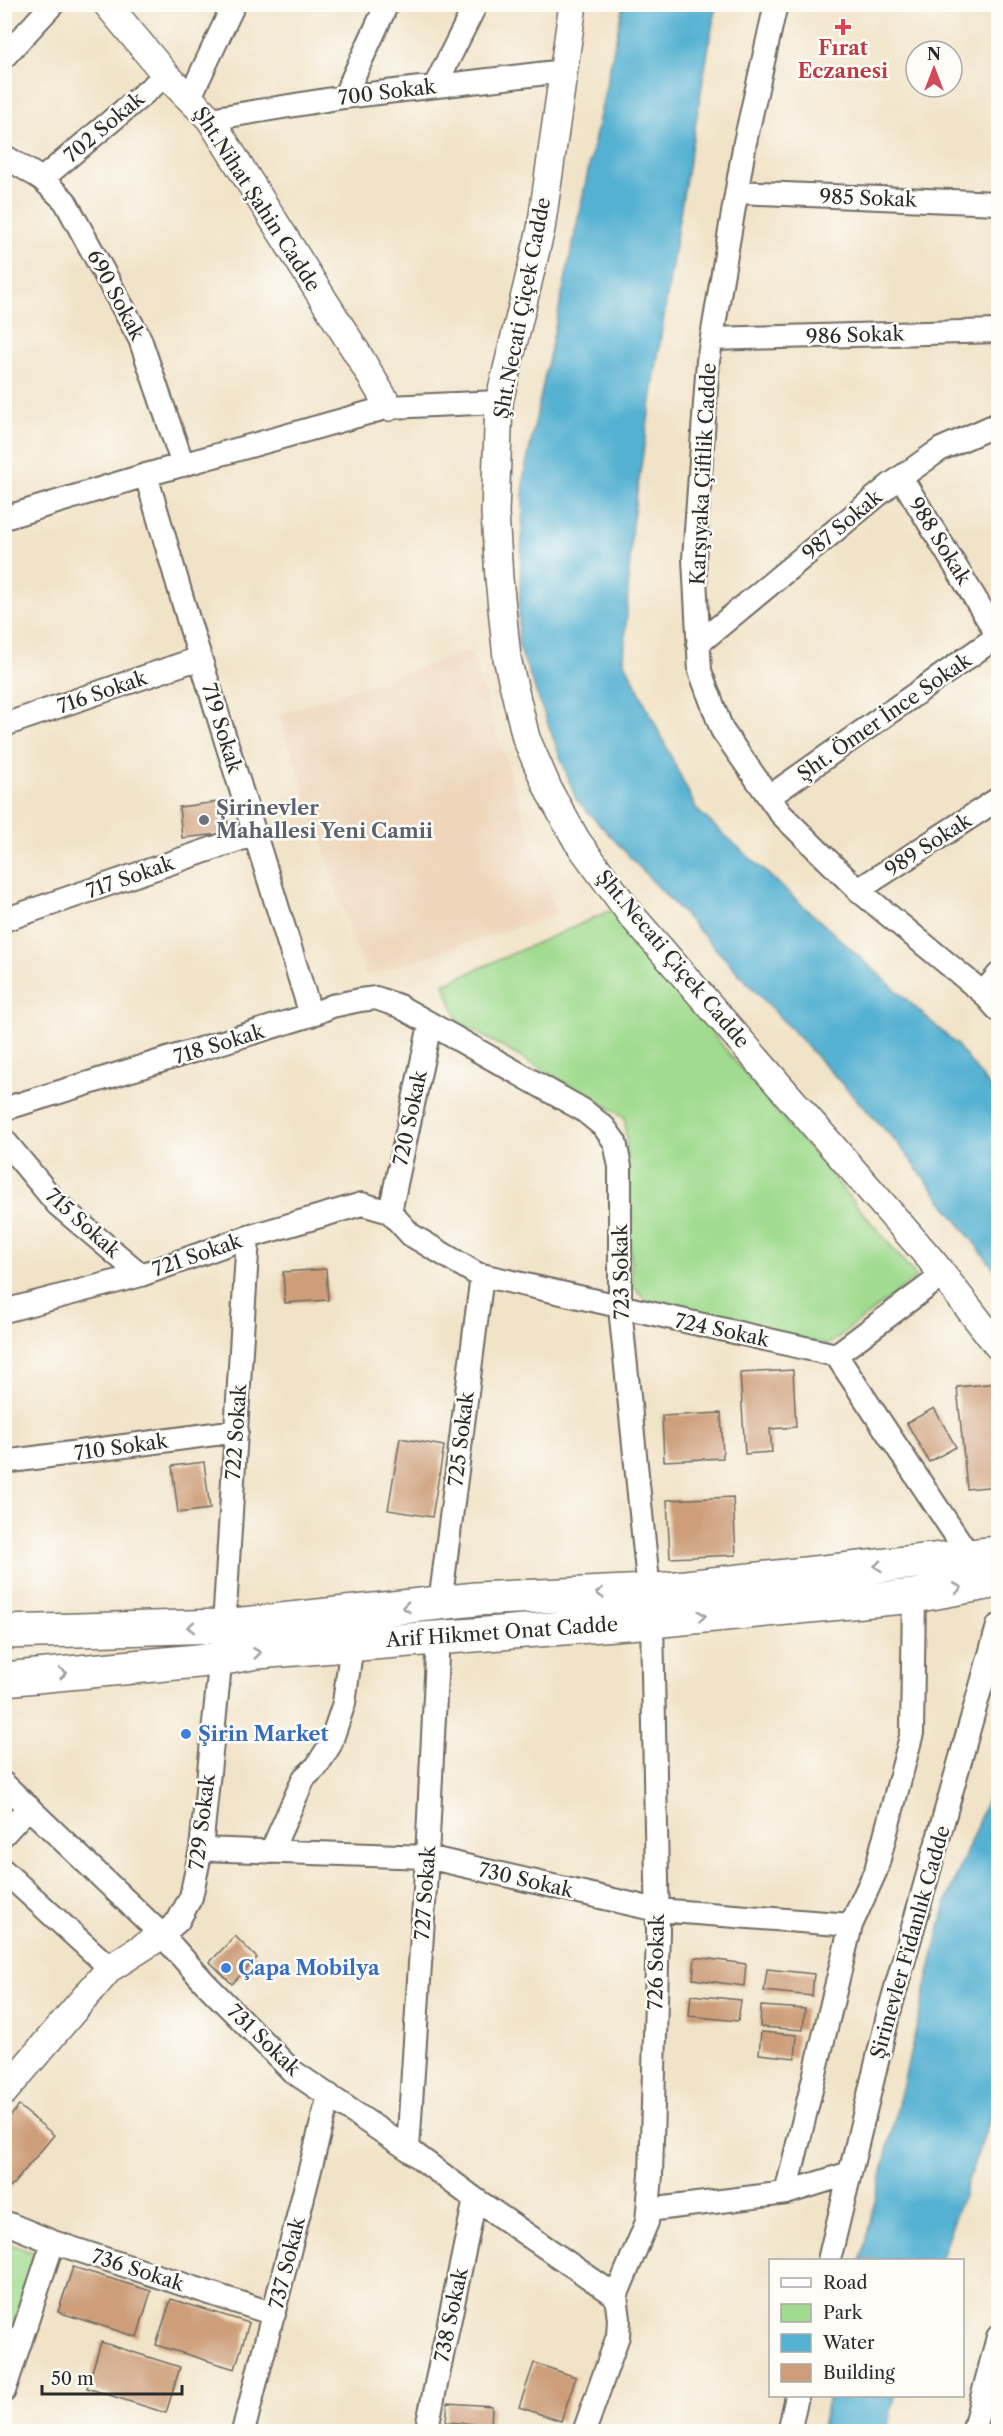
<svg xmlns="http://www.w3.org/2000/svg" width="1003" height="2436" font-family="'Libre Caslon Text',serif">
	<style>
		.built { fill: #efd6bb }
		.green { fill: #a0db8f; stroke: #66835d; stroke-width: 1.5 }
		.water { fill: #54b1d2; stroke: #406e7e; stroke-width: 1.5 }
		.building { fill: #cd9e79 }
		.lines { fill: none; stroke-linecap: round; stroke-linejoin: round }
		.minor-casing { stroke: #706b62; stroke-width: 26 }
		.tertiary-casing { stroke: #706b62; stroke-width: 30 }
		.primary-casing { stroke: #706b62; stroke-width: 36 }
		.minor { stroke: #fff; stroke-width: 22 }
		.tertiary { stroke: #fff; stroke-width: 27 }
		.primary { stroke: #fff; stroke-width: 33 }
		.oneway { stroke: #a0a0a0 }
		.health-dot { fill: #e0444e; stroke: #fdfcf7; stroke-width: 2 }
		.worship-dot { fill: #6b7280; stroke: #fdfcf7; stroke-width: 2 }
		.shop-dot { fill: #3f7fe0; stroke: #fdfcf7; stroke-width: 2 }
		.labels { text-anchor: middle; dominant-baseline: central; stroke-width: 5; stroke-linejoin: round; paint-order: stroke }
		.health-label { font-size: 20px; font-weight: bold; fill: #be3a42; stroke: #fdfcf7 }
		.street-label { font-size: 20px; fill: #2b2b2b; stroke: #fdfcf7 }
		.worship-label { font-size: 20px; font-weight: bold; fill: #5b616d; stroke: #fdfcf7; text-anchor: start }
		.shop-label { font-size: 20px; font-weight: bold; fill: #366cbe; stroke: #fdfcf7; text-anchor: start }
	</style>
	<rect width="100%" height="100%" fill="#fdfcf7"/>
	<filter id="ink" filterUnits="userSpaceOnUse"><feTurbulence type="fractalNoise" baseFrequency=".0167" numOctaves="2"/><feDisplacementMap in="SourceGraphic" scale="12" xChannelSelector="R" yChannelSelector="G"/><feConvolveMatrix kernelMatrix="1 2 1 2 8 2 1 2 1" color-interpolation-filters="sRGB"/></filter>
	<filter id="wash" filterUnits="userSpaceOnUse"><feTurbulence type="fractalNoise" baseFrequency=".008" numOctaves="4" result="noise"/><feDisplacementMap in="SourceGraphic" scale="24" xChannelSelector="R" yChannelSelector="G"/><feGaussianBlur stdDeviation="1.35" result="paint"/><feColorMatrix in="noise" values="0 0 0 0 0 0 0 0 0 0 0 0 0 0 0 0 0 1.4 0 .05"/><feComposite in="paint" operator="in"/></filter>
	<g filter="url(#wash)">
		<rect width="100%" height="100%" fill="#f1e3c7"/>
		<path class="built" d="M470,651L556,914L366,976L279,714Z"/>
		<path class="green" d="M612,910L744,1072L917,1277L828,1345L652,1306L632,1285L625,1117L459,1022L444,984Z
			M4,2242L35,2253L7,2350L4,2349Z"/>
		<path class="water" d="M623,5H716L678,225L632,525L624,660L697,810L957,1045L998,1097V1274L899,1145L576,799L518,644L524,475Z
			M998,1772V2096L940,2260H861L946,1903Z
			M829,2396H895L886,2431H821Z"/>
		<g id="blocks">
			<path class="building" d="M225,801L229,833L182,838L179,807Z
				M326,1269L328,1300L285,1303L283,1272Z
				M793,1370L796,1427L770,1429L772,1452L745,1454L740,1373Z
				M998,1383V1486L967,1489L957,1387Z
				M934,1408L956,1447L929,1462L907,1423Z
				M721,1413L723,1458L664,1461L662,1416Z
				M400,1438L444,1446L432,1517L388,1510Z
				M204,1462L210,1509L178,1513L172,1466Z
				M733,1497L736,1555L670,1558L667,1500Z
				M235,1936L257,1958L232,1984L210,1962Z
				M695,1957L746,1964L744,1986L693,1979Z
				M767,1969L814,1974L812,1996L764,1991Z
				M691,1995L741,2000L738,2021L689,2016Z
				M761,2006L805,2009L803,2030L760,2027Z
				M761,2032L797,2035L795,2058L759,2054Z
				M19,2106L54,2135L10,2188L4,2184V2123Z
				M73,2267L151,2291L137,2337L58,2312Z
				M171,2299L249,2323L235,2369L156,2345Z
				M101,2342L180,2367L166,2413L87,2388Z
				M534,2363L576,2377L561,2421L519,2407Z
				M448,2403L492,2406L491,2425L446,2422Z
				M447,2426L489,2429V2432H447Z"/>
		</g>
	</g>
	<g filter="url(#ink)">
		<use href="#blocks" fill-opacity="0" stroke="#706b62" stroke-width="1.5"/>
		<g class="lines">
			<g class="minor-casing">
				<path id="minor" d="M776,4L745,142L708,361L694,559L700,671L722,730L781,814L858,890L983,993L998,1010
					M4,57L53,4
					M435,86L476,4
					M190,97L234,4
					M344,97L387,4
					M210,119L344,97L564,71
					M4,156L42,179L65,201L140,339L183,465
					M42,179L166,75
					M737,192L998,203
					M712,339L998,331
					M146,475L189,622L311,1015
					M901,477L998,636
					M4,518L146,475L389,407L499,402
					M698,644L890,485L941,449L998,424
					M4,725L200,658
					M769,797L998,636
					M858,890L998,799
					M4,920L255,834
					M983,993L998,975
					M4,1109L311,1015L332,1006L360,1000L376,998L399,1006L583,1110L604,1127L615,1142L620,1167V1308L652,1621L658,1931L651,2175L647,2222L616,2296
					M4,1140L57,1204L141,1275
					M390,1212L411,1235L477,1274L836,1355L970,1557
					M390,1212L430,1025
					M4,1311L141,1275L248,1237L362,1204L390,1212
					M836,1355L943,1275
					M4,1462L237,1431
					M440,1604L482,1275
					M4,1784L162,1935L205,1983L292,2071L408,2149L475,2199L616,2296
					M4,1834L29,1807
					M201,1849L427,1857L657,1910L851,1925
					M271,1852L304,1778L317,1766L330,1745L344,1703L352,1644
					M4,1871L110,1968
					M162,1935L178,1921L191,1897L201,1849L224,1626L248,1237
					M408,2149L427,1857L438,1636
					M786,2193L851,1925L876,1870L912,1733L914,1596
					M648,2210L786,2193L850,2173
					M4,2222L53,2242L274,2314
					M829,2260L888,2016L998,1626
					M4,2391L53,2242
					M243,2432L329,2095
					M426,2432L475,2199
					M584,2432L618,2336L619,2319L616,2296
					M789,2432L797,2396
					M973,2432L998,2337"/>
			</g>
			<g class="tertiary-casing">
				<path id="tertiary" d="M107,4L166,75L210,119L359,356L389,407
					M573,4L541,229L499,402L495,513L499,578L507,658L526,738L550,793L577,841L632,916L932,1261L998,1346
					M4,2092L110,1968L162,1935"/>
			</g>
			<g class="primary-casing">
				<path id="primary" d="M4,1632L224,1626L476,1599L649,1591L998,1553
					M4,1679L219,1659L257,1652L652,1621L914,1596L998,1581"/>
			</g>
			<use href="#minor" class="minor"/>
			<use href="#tertiary" class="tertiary"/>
			<use href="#primary" class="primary"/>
		</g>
		<defs><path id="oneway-chevron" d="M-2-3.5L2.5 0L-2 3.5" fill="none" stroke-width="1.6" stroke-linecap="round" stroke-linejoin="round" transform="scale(1.5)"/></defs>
		<g class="oneway">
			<use href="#oneway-chevron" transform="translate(878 1566) rotate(174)"/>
			<use href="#oneway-chevron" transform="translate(958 1588) rotate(-10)"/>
			<use href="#oneway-chevron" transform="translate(600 1593) rotate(177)"/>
			<use href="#oneway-chevron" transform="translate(406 1607) rotate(174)"/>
			<use href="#oneway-chevron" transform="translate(702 1616) rotate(-5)"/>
			<use href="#oneway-chevron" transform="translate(191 1627) rotate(179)"/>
			<use href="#oneway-chevron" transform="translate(257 1653) rotate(-7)"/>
			<use href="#oneway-chevron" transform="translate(63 1673) rotate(-5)"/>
		</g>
	</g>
	<path class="health-dot" d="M840 18h6v6h6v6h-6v6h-6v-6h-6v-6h6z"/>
	<circle class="worship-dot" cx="204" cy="820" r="6"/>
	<g class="shop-dot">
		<circle cx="186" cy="1734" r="6"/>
		<circle cx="226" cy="1968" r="6"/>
	</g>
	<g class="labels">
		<g class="health-label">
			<text x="843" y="48">Fırat<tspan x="843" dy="23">Eczanesi</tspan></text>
		</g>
		<g class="street-label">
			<text transform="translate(387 92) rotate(-7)">700 Sokak</text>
			<text transform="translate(104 127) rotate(-40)">702 Sokak</text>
			<text transform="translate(868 198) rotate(2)">985 Sokak</text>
			<text transform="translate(257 199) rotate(57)">Şht.Nihat Şahin Cadde</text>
			<text transform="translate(116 295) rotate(62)">690 Sokak</text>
			<text transform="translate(522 308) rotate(-79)">Şht.Necati Çiçek Cadde</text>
			<text transform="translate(855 335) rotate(-2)">986 Sokak</text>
			<text transform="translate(703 474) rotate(-87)">Karşıyaka Çiftlik Cadde</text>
			<text transform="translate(842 525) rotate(-40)">987 Sokak</text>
			<text transform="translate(940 541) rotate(58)">988 Sokak</text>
			<text transform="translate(102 692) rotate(-19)">716 Sokak</text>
			<text transform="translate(884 717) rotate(-35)">Şht. Ömer İnce Sokak</text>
			<text transform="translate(222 728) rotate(73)">719 Sokak</text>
			<text transform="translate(928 845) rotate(-33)">989 Sokak</text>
			<text transform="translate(130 877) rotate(-19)">717 Sokak</text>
			<text transform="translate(673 959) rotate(50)">Şht.Necati Çiçek Cadde</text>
			<text transform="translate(219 1044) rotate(-17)">718 Sokak</text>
			<text transform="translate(410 1118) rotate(-78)">720 Sokak</text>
			<text transform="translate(83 1223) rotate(42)">715 Sokak</text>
			<text transform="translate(197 1255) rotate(-19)">721 Sokak</text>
			<text transform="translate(621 1272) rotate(-91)">723 Sokak</text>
			<text transform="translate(722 1330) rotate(12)">724 Sokak</text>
			<text transform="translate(236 1432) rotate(-86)">722 Sokak</text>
			<text transform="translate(461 1439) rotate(-83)">725 Sokak</text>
			<text transform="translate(121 1447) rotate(-8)">710 Sokak</text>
			<text transform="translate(502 1632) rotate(-4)">Arif Hikmet Onat Cadde</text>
			<text transform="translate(202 1822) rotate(-83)">729 Sokak</text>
			<text transform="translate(526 1880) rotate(13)">730 Sokak</text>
			<text transform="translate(425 1893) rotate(-86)">727 Sokak</text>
			<text transform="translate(910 1942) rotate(-74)">Şirinevler Fidanlık Cadde</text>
			<text transform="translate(656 1962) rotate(-89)">726 Sokak</text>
			<text transform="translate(264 2040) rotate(44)">731 Sokak</text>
			<text transform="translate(287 2263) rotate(-76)">737 Sokak</text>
			<text transform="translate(138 2270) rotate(18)">736 Sokak</text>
			<text transform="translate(451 2315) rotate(-78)">738 Sokak</text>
		</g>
		<g class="worship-label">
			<text x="216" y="808">Şirinevler<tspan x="216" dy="23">Mahallesi Yeni Camii</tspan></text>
		</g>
		<g class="shop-label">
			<text x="198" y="1734">Şirin Market</text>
			<text x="238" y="1968">Çapa Mobilya</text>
		</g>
	</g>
	<rect width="1003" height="2436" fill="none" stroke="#fdfcf7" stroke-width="24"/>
	<rect x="769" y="2259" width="195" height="138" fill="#fdfcf7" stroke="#a9a8a5" stroke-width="1.5"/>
	<rect x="781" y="2278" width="30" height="9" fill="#ffffff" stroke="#a9a8a5" stroke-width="1.5"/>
	<text x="823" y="2289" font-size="18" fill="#2b2b2b">Road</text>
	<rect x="781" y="2304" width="30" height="18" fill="#a0db8f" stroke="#a9a8a5" stroke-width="1.5"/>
	<text x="823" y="2319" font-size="18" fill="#2b2b2b">Park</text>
	<rect x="781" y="2334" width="30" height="18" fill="#54b1d2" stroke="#a9a8a5" stroke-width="1.5"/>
	<text x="823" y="2349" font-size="18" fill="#2b2b2b">Water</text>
	<rect x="781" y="2364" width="30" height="18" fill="#cd9e79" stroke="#a9a8a5" stroke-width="1.5"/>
	<text x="823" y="2379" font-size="18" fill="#2b2b2b">Building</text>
	<g transform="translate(934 69)"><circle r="28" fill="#fdfcf7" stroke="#a9a8a5" stroke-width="1.5"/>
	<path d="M0-4.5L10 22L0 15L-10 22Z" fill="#d1495b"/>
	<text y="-9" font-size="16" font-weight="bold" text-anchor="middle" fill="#2b2b2b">N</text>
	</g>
	<path d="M42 2385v9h140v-9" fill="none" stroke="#2b2b2b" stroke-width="3"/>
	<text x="51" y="2385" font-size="18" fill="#2b2b2b" stroke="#fdfcf7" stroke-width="4.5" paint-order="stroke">50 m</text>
</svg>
